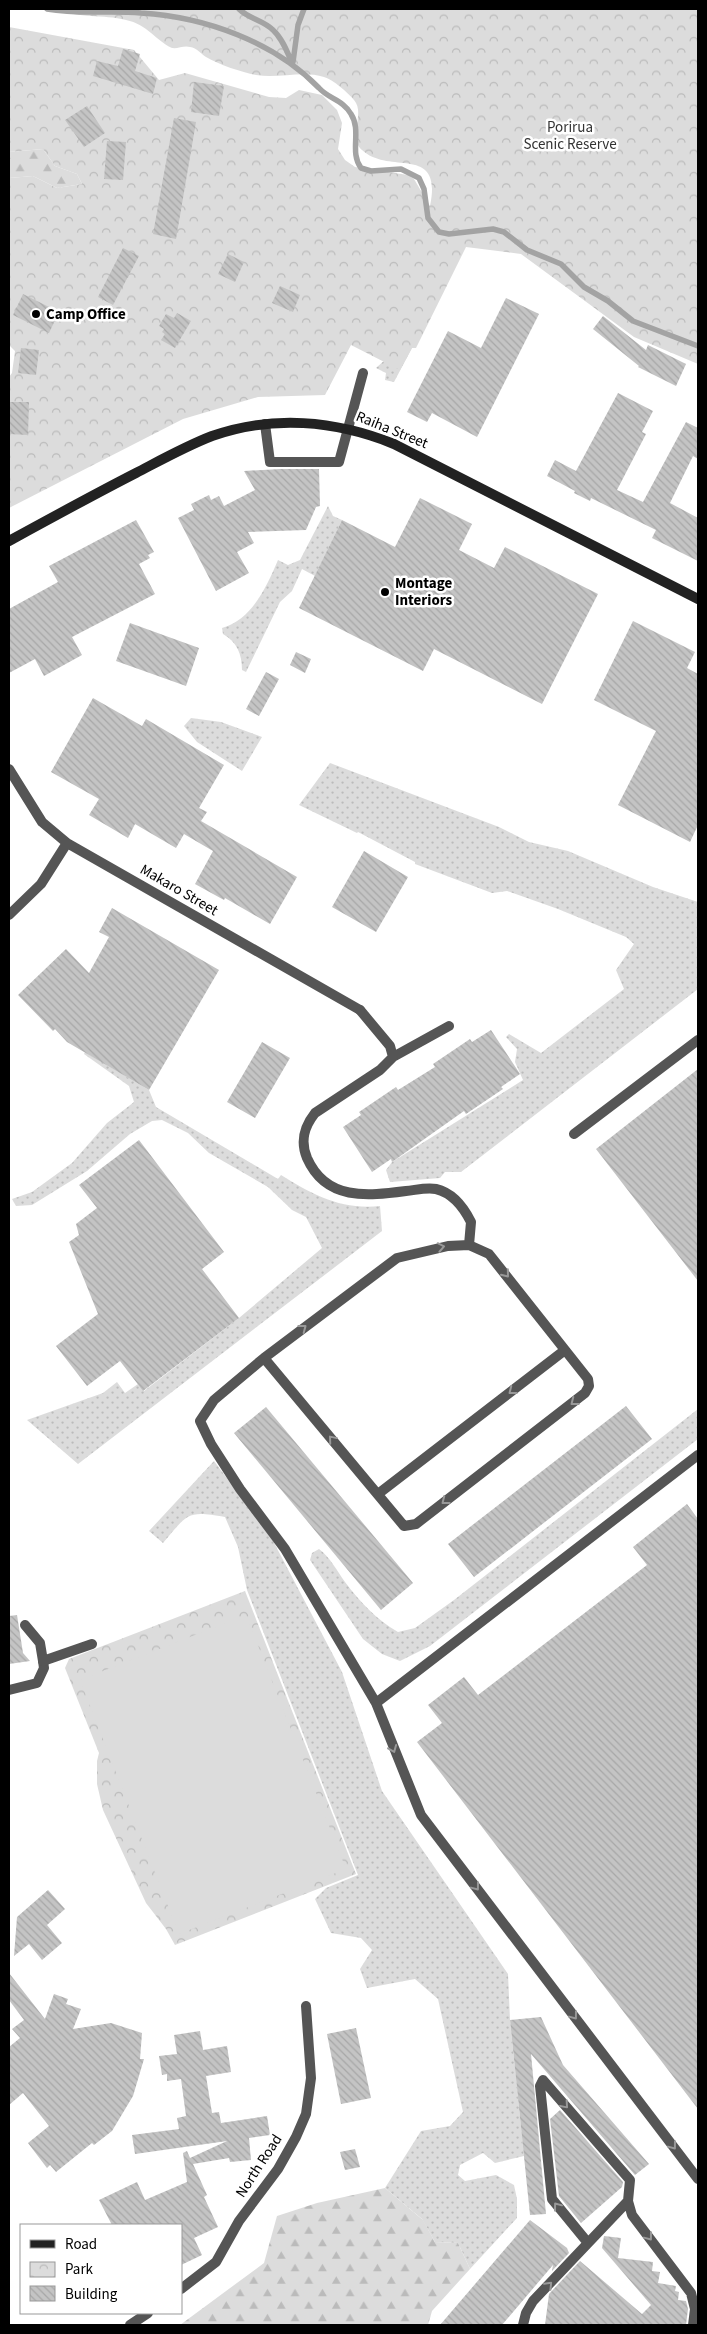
<svg xmlns="http://www.w3.org/2000/svg" width="707" height="2334" font-family="'Source Sans 3',sans-serif">
	<style>
		.grass { fill: url(#grass-dots) }
		.forest { fill: url(#forest-firs) }
		.park { fill: url(#park-crowns) }
		.garden { fill: #dcdcdc }
		.lines { fill: none; stroke-linecap: round; stroke-linejoin: round }
		.stream { stroke: #a3a3a3; stroke-width: 5.5 }
		.building { fill: url(#building-back-hatch) }
		.service { stroke: #555; stroke-width: 10 }
		.minor { stroke: #555; stroke-width: 10 }
		.secondary { stroke: #222; stroke-width: 10 }
		.oneway { stroke: #999 }
		.poi-dot { fill: #000; stroke: #fff; stroke-width: 2 }
		.labels { text-anchor: middle; dominant-baseline: central; stroke-width: 5; stroke-linejoin: round; paint-order: stroke }
		.park-label { font-size: 15px; fill: #333; stroke: #fff }
		.poi-label { font-size: 15px; font-weight: bold; fill: #000; stroke: #fff; text-anchor: start }
		.street-label { font-size: 15px; fill: #000; stroke: #fff }
	</style>
	<defs>
		<pattern id="grass-dots" width="8" height="8" patternUnits="userSpaceOnUse" patternTransform="scale(1.25)"><rect width="8" height="8" fill="#dcdcdc"/><path d="M2 2h.1M6 6h.1" fill="none" stroke="#bbb" stroke-width="1.8" stroke-linecap="round"/></pattern>
		<pattern id="forest-firs" width="22" height="20" patternUnits="userSpaceOnUse" patternTransform="scale(1.25)"><rect width="22" height="20" fill="#dcdcdc"/><path d="M5 1l3.5 6h-7zM16 11l3.5 6h-7z" fill="#bbb"/></pattern>
		<pattern id="park-crowns" width="20" height="18" patternUnits="userSpaceOnUse" patternTransform="scale(1.25)"><rect width="20" height="18" fill="#dcdcdc"/><path d="M2 6a3 3 0 1 1 6 0M12 15a3 3 0 1 1 6 0" fill="none" stroke="#bbb"/></pattern>
		<pattern id="building-back-hatch" width="6" height="6" patternUnits="userSpaceOnUse" patternTransform="scale(1.25)"><rect width="6" height="6" fill="#c4c4c4"/><path d="M-1 5l2 2M0 0l6 6M5-1l2 2" fill="none" stroke="#a7a7a7"/></pattern>
	</defs>
	<rect width="100%" height="100%" fill="#fff"/>
	<path class="grass" d="M412,348L394,382L385,380L386,373L376,368L387,358Z
		M328,506L333,516L342,520L315,576L302,569L292,591L280,602L246,672L242,670C242,654 237,642 223,634L222,628C252,620 267,586 278,560L288,565L300,560Z
		M191,718L221,722L262,737L242,771L197,742L184,726Z
		M330,763L499,827L529,842L568,851L653,887L698,902V989L461,1172H445L440,1178L390,1182L386,1170L392,1162L523,1080L515,1062L517,1049L506,1037L509,1034L541,1053L624,989L616,970L634,944L626,937L558,909L507,891L492,893L415,864V862L358,832L357,833L299,805Z
		M85,1052L149,1090L156,1107L278,1179L281,1175C313,1195 341,1210 380,1206L382,1231L78,1464L27,1420L103,1393L117,1382L125,1393L138,1384L144,1391L239,1318L322,1248L306,1217L292,1210L268,1187L209,1153L188,1133L162,1120L152,1121L130,1134L87,1171L32,1205L16,1206L12,1199L32,1192L72,1163L107,1123L134,1102L129,1086L84,1054Z
		M698,1409V1439L430,1646L400,1661L382,1654L363,1639L310,1560L312,1553L319,1549C330,1557 337,1571 345,1582C360,1602 377,1620 398,1632L415,1628L454,1600Z
		M214,1461L271,1537L342,1672L382,1791L508,1974L510,2020L524,2156L495,2163L483,2153L460,2165L458,2175L465,2181L496,2175L514,2185L517,2199V2218L470,2269L458,2243L435,2242L422,2219L385,2188L421,2131L450,2126L463,2112L438,1999L415,1979L367,1988L360,1969L372,1950L361,1938L331,1933L315,1899L326,1888L358,1875L247,1590L238,1547L225,1517C186,1510 188,1514 163,1543L149,1531Z"/>
	<path class="forest" d="M43,149L55,166L77,174L82,184L57,188L33,176L9,178V152Z
		M385,2188L423,2220L435,2242L458,2243L470,2269L432,2311L428,2325H180L264,2263L277,2216L317,2203Z"/>
	<path class="park" d="M57,9H698V364L634,337L521,254L466,247L416,348H412L400,370L351,345L325,395L258,397L183,419L9,508V377L12,373L15,351L9,345V178L33,176L57,188L82,184L77,174L55,166L43,149L9,152V27L134,50L159,80L185,73L269,97L286,98L299,90L322,95L337,110L342,123L338,149L345,160L355,167L408,175L414,179L430,206C443,143 390,176 362,150C347,137 366,114 354,100C347,92 334,80 324,77C302,70 279,79 256,75C241,72 220,65 206,57C201,54 197,48 190,47C184,45 178,49 172,48C155,40 147,24 126,20C103,14 79,19 57,9Z
		M245,1591L356,1874L175,1945L166,1929L146,1903L103,1810L97,1784V1761L99,1753L65,1668L69,1659Z"/>
	<path class="garden" d="M246,1615L346,1869L179,1934L80,1680Z"/>
	<g class="lines">
		<path class="stream" d="M47,9C80,15 108,10 141,13C206,17 274,42 319,88C329,99 343,100 351,114C362,131 349,152 361,168L371,171L401,169L419,178L424,189L428,218L439,232L449,234L493,229L504,232L527,250L561,264L584,287L608,301L633,321L698,346
			M239,9C249,19 263,20 273,30C283,39 288,54 293,65
			M293,62L298,25L304,9"/>
	</g>
	<path class="building" d="M123,49L140,54L135,71L157,78L153,94L93,76L97,61L118,66Z
		M194,82L224,86L219,116L191,112Z
		M87,106L105,133L84,147L65,120Z
		M174,118L196,122L176,239L153,234Z
		M107,141L126,142L123,180L104,179Z
		M123,248L139,256L113,305L98,297Z
		M228,254L244,262L235,282L218,274Z
		M280,286L300,295L293,312L272,303Z
		M23,294L59,312L49,333L13,315Z
		M506,298L539,314L477,437L432,413L427,422L407,412L448,331L481,348Z
		M177,313L191,321L175,348L161,340L165,334L162,332L164,329L159,326L166,314L174,318Z
		M603,316L646,350L648,345L686,364L676,386L638,367L639,366L593,329Z
		M21,348L39,350L36,375L18,373Z
		M618,393L653,411L642,432L646,434L617,490L643,502L686,422L698,428V459L693,456L670,503L698,518V561L652,538L656,530L591,498L590,501L574,493L575,491L547,476L555,460L576,471Z
		M10,402H29L28,435L9,434Z
		M280,469H319L320,506L316,507L306,530L248,532L254,543L237,552L249,573L216,591L178,518L194,510L191,504L209,495L211,500L219,496L224,506L255,490L244,471Z
		M420,498L472,524L459,550L494,568L505,547L598,594L542,704L434,649L423,671L299,608L342,520L395,547Z
		M136,520L154,552L148,555L150,558L139,564L155,594L72,637L82,655L44,676L35,659L9,673V609L58,582L49,566Z
		M633,621L695,652L687,668L698,674V825L690,842L618,805L656,731L594,700Z
		M130,623L199,648L186,686L116,661Z
		M296,652L311,659L305,673L290,665Z
		M266,672L279,679L259,716L246,709Z
		M93,698L142,726L146,719L224,765L199,808L207,812L201,821L297,877L270,924L225,898L224,900L195,884L213,851L184,834L176,848L135,824L128,838L89,815L99,799L51,772Z
		M364,851L408,877L376,932L332,907Z
		M112,908L219,970L149,1090L67,1042L55,1029L53,1031L18,995L66,949L89,973L109,937L99,932Z
		M491,1030L520,1074L501,1087L503,1089L466,1114L464,1111L392,1162L391,1159L372,1172L343,1127L361,1115L359,1112L396,1087L398,1090L435,1067L433,1064L470,1039L472,1042Z
		M262,1042L290,1058L255,1118L227,1102Z
		M698,1069V1281L596,1149Z
		M139,1140L224,1252L202,1269L239,1318L143,1391L120,1361L87,1386L56,1346L98,1314L69,1242L79,1235L76,1224L97,1208L79,1185Z
		M626,1406L652,1439L474,1577L448,1544Z
		M266,1407L413,1583L381,1610L234,1433Z
		M687,1504L698,1519V2109L417,1742L442,1723L428,1705L464,1677L478,1695L647,1565L633,1547Z
		M17,1615L23,1653L30,1661L9,1664V1616Z
		M48,1890L65,1909L47,1925L62,1943L42,1960L29,1944L14,1956L17,1917Z
		M9,1973L45,2019L54,1994L68,1999L66,2004L81,2009L73,2029L111,2023L142,2033L140,2059H144L133,2096L112,2131L94,2145L92,2143L56,2172L50,2165L47,2168L28,2143L49,2126L23,2093L9,2105V2047L20,2038L12,2029L24,2020L9,2000Z
		M541,2017L563,2065L649,2164L635,2175L531,2054L546,2214L530,2215L510,2020Z
		M356,2028L371,2098L341,2104L327,2034Z
		M200,2031L203,2050L227,2046L231,2072L206,2076L212,2113L219,2112L221,2123L267,2116L270,2135L249,2138L251,2160L230,2162L229,2158L193,2164L207,2195L204,2197L218,2227L194,2238L202,2255L181,2265V2225H112L99,2200L137,2182L145,2200L187,2182L183,2153L187,2151L190,2158L227,2141L135,2154L132,2135L179,2129L177,2118L186,2116L181,2079L167,2081V2074L162,2075L159,2056L177,2054L174,2035Z
		M560,2110L623,2182L622,2187L581,2223L559,2196L550,2119Z
		M355,2149L360,2167L345,2170L340,2152Z
		M530,2220L567,2248L569,2253L552,2271L553,2265L502,2325H440Z
		M604,2236L621,2238L618,2258L653,2262L652,2271L660,2272L658,2283L676,2286L675,2291L679,2292L678,2300L686,2301L688,2309L686,2325H545L549,2294L580,2261L642,2314L651,2305L602,2248Z"/>
	<g class="lines">
		<path class="service" d="M265,424L270,462H339L363,373
			M360,1010L390,1046L393,1057L380,1070L315,1113C304,1127 300,1141 307,1158C326,1201 367,1196 406,1191C416,1190 427,1187 436,1189C453,1193 464,1208 471,1222L469,1245
			M393,1057L449,1026
			M574,1134L698,1040
			M264,1358L404,1526L416,1524L585,1393L589,1386L588,1379L489,1254L469,1245L448,1246L397,1258L264,1358L214,1400L200,1421L211,1444L240,1489L285,1549L376,1703L421,1815L698,2179
			M378,1494L565,1350
			M9,1690L37,1683L44,1668L43,1661L40,1643L25,1625
			M376,1703L698,1455
			M588,2243L552,2199L540,2086L543,2080L630,2180L628,2201L632,2215L691,2293L695,2309L693,2325
			M181,2289L216,2262L239,2221L278,2169L296,2137L306,2114L311,2078L306,2006
			M130,2325L148,2313
			M523,2325L526,2313L533,2301L628,2201"/>
		<path class="minor" d="M9,769L42,822L67,843L360,1010
			M9,915L41,884L67,843
			M43,1661L92,1644"/>
		<path class="secondary" d="M9,541C51,518 93,495 136,473C161,460 186,446 212,436C272,415 335,420 394,444L698,599"/>
	</g>
	<defs><path id="oneway-chevron" d="M-2-3.5L2.5 0L-2 3.5" fill="none" stroke-width="1.6" stroke-linecap="round" stroke-linejoin="round" transform="scale(1.25)"/></defs>
	<g class="oneway">
		<use href="#oneway-chevron" transform="translate(441 1247) rotate(-11)"/>
		<use href="#oneway-chevron" transform="translate(506 1274) rotate(51)"/>
		<use href="#oneway-chevron" transform="translate(303 1328) rotate(-37)"/>
		<use href="#oneway-chevron" transform="translate(512 1391) rotate(142)"/>
		<use href="#oneway-chevron" transform="translate(574 1402) rotate(142)"/>
		<use href="#oneway-chevron" transform="translate(332 1439) rotate(-130)"/>
		<use href="#oneway-chevron" transform="translate(445 1501) rotate(142)"/>
		<use href="#oneway-chevron" transform="translate(393 1749) rotate(68)"/>
		<use href="#oneway-chevron" transform="translate(476 1887) rotate(53)"/>
		<use href="#oneway-chevron" transform="translate(574 2016) rotate(53)"/>
		<use href="#oneway-chevron" transform="translate(565 2105) rotate(49)"/>
		<use href="#oneway-chevron" transform="translate(673 2146) rotate(53)"/>
		<use href="#oneway-chevron" transform="translate(557 2206) rotate(-127)"/>
		<use href="#oneway-chevron" transform="translate(649 2237) rotate(53)"/>
		<use href="#oneway-chevron" transform="translate(549 2285) rotate(-46)"/>
	</g>
	<g class="poi-dot">
		<circle cx="36" cy="314" r="5"/>
		<circle cx="385" cy="592" r="5"/>
	</g>
	<g class="labels">
		<g class="park-label">
			<text x="570" y="127">Porirua<tspan x="570" dy="17">Scenic Reserve</tspan></text>
		</g>
		<g class="poi-label">
			<text x="46" y="314">Camp Office</text>
			<text x="395" y="583">Montage<tspan x="395" dy="17">Interiors</tspan></text>
		</g>
		<g class="street-label">
			<text transform="translate(392 430) rotate(22)">Raiha Street</text>
			<text transform="translate(179 890) rotate(30)">Makaro Street</text>
			<text transform="translate(259 2166) rotate(-57)">North Road</text>
		</g>
	</g>
	<rect width="707" height="2334" fill="none" stroke="#000000" stroke-width="20"/>
	<rect x="20" y="2224" width="162" height="90" fill="#ffffff" stroke="#999999"/>
	<rect x="30" y="2240" width="25" height="8" fill="#222222" stroke="#999999"/>
	<text x="65" y="2249" font-size="15" fill="#000000">Road</text>
	<rect x="30" y="2262" width="25" height="15" fill="url(#park-crowns)" stroke="#999999"/>
	<text x="65" y="2274" font-size="15" fill="#000000">Park</text>
	<rect x="30" y="2286" width="25" height="15" fill="url(#building-back-hatch)" stroke="#999999"/>
	<text x="65" y="2299" font-size="15" fill="#000000">Building</text>
</svg>
